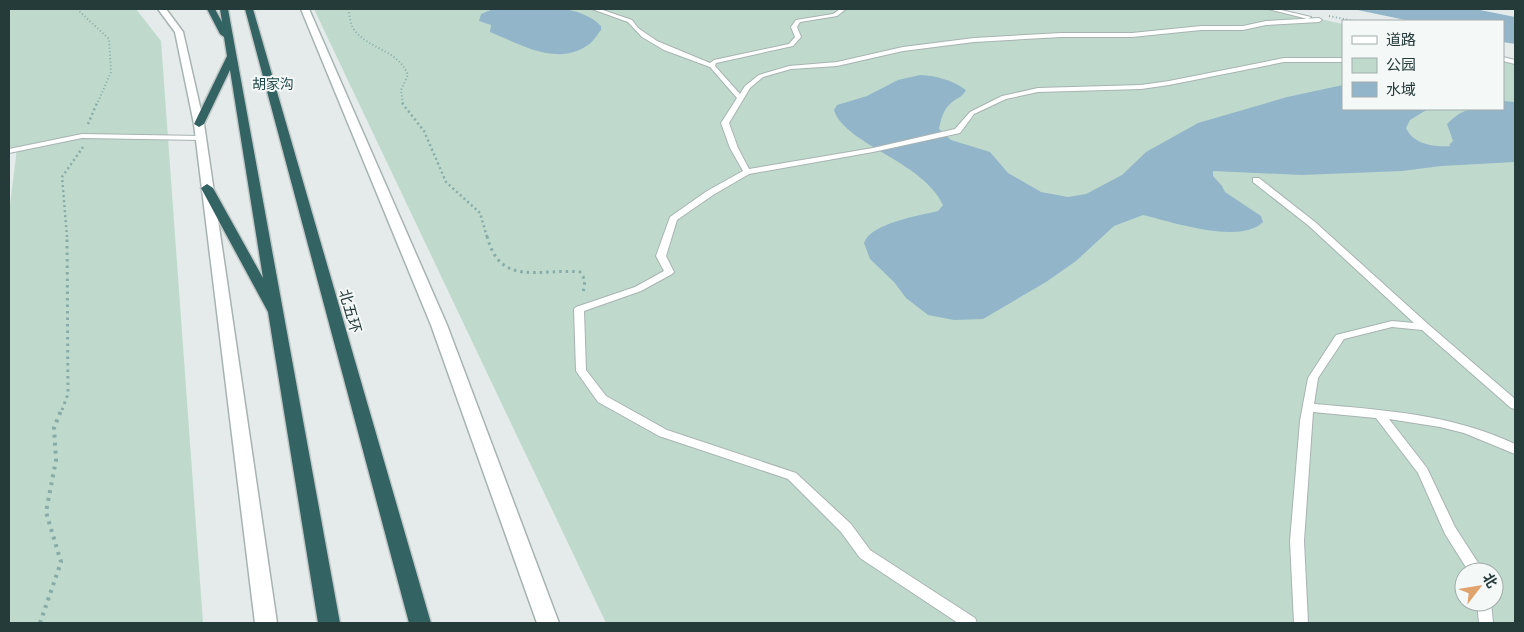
<svg xmlns="http://www.w3.org/2000/svg" width="1524" height="632" font-family="Commissioner,'Noto Sans SC',sans-serif">
	<style>
		.green { fill: #bfdacc; fill-rule: evenodd }
		.water { fill: #92b5ca }
		.lines { fill: none; stroke-linecap: round; stroke-linejoin: round }
		.service-casing { stroke: #a7b3b2; stroke-width: 2 }
		.tertiary-casing { stroke: #a7b3b2; stroke-width: 3 }
		.motorway-casing { stroke: #c2c8c8; stroke-width: 3 }
		.path-far3 { stroke: #88aba8; stroke-width: 2; stroke-dasharray: 1 2.5; stroke-linecap: butt }
		.path-far2 { stroke: #88aba8; stroke-width: 2.5; stroke-dasharray: 2 3; stroke-linecap: butt }
		.path-far1 { stroke: #88aba8; stroke-width: 3; stroke-dasharray: 2.5 4; stroke-linecap: butt }
		.path { stroke: #88aba8; stroke-width: 4; stroke-dasharray: 3 5; stroke-linecap: butt }
		.service { fill: #fff; fill-rule: evenodd }
		.tertiary { fill: #fff; fill-rule: evenodd }
		.motorway { fill: #346364; fill-rule: evenodd }
		.labels { text-anchor: middle; dominant-baseline: central; stroke-width: 4; stroke-linejoin: round; paint-order: stroke }
		.far-neighbourhood-label { font-size: 14px; fill: #234b4a; stroke: #f4f8f7 }
		.street-label { font-size: 15px; fill: #253b3a; stroke: #f4f8f7 }
	</style>
	<rect width="100%" height="100%" fill="#e4ebea"/>
	<path class="green" d="M9,9H136L161,41L203,623H9V213L17,148L9,149Z
		M314,9H1275L1343,24V109H1503V61L1515,63V623H606ZM1464,572H1494V602H1464Z"/>
	<path class="water" d="M493,9C526,9 576,0 601,26V30C597,35 593,42 588,45C557,67 520,44 490,32L491,25L479,21L481,14Z
		M1353,9H1475L1515,17V44L1503,42V21H1410Z
		M920,75C937,76 952,80 966,90C962,98 958,97 951,103C943,110 941,119 939,129L951,140L990,152L1008,173L1041,192L1068,197L1086,194L1122,175L1146,152L1198,123L1287,97L1343,85V109H1428L1410,120L1406,128C1414,145 1434,147 1451,146L1449,145L1453,141L1447,124C1467,104 1476,109 1503,109V101L1515,102V162L1441,166L1402,171L1301,175L1213,171V176L1222,186L1225,192L1261,216L1263,222C1240,245 1172,222 1143,215L1114,226L1076,261L1046,282L983,319L954,320L928,315L906,298L894,282L870,259L864,243C871,223 918,216 938,211L943,205C923,161 844,144 834,110L837,105L867,96L898,80Z"/>
	<g class="lines">
		<g class="service-casing">
			<path id="service" d="M592,9H600L632,20L638,28L657,41L710,63L714,60L789,44L795,37L791,27L796,20L833,14L840,9H846L837,16L800,22L797,27L801,37L793,46L716,63L715,66L740,94L745,86L759,75L789,66L837,62L903,47L974,38L1061,33H1132L1201,26H1243L1266,21L1319,18L1322,20L1319,22L1266,25L1243,30H1201L1132,37H1061L974,42L903,51L837,66L791,69L763,77L750,88L729,123L738,148L749,169L873,148L955,129L970,112L1002,96L1038,88L1141,85L1169,81L1284,58H1343V62H1284L1169,85L1141,89L1038,92L1006,99L974,114L960,133L873,152L749,174L713,195L677,220L666,256L674,272L672,274L641,291L584,311L586,370L606,396L667,430L796,473L851,524L870,550L975,618L977,623H958L860,558L841,532L788,479L659,436L598,402L576,371L574,309L576,307L635,287L664,271L656,256L670,217L707,191L743,171L730,148L721,123L737,98L710,67L664,50L642,37L628,22Z
				M1268,9H1277L1311,17L1308,19Z
				M1503,57L1515,60V64L1503,61Z
				M82,134L201,136L205,138L201,140L82,138L9,153V149Z
				M1253,178H1259L1315,222L1429,325L1515,399V409L1511,408L1422,330L1392,327L1344,339L1318,378L1314,404C1383,410 1452,414 1515,444V454L1464,433L1440,427L1389,419L1427,468L1455,527L1484,572H1469L1445,534L1418,473L1376,418L1313,412L1304,541L1308,623H1294L1290,541L1300,421L1308,378L1336,335L1392,321L1414,323L1309,226L1253,182Z
				M1477,602H1491L1493,623H1479Z"/>
		</g>
		<g class="tertiary-casing">
			<path id="tertiary" d="M158,9H166L183,32L204,124L277,623H255L194,124L175,32Z
				M301,9H309L447,325L559,623H537L431,325Z"/>
		</g>
		<g class="motorway-casing">
			<path id="motorway" d="M207,9H215L222,22L220,9H228L340,623H318L268,312L201,188L207,184L213,188L263,278L230,70L204,124L199,127L194,124L227,56L224,37L220,34Z
				M245,9H253L431,623H409Z"/>
		</g>
		<path class="path-far3" d="M77,9L109,39L111,72L97,104
			M348,9C350,16 350,25 355,31C371,50 398,50 408,75L401,90L403,104
			M1329,16L1354,21"/>
		<path class="path-far2" d="M402,103L424,131L446,182L480,213L487,237
			M88,124L97,103
			M67,237L62,177L83,147"/>
		<path class="path-far1" d="M487,236C500,288 540,268 580,272L585,280L583,294
			M62,410L68,394L67,236"/>
		<path class="path" d="M40,623L61,562L46,512L56,460L54,428L62,408"/>
		<use href="#service" class="service"/>
		<use href="#tertiary" class="tertiary"/>
		<use href="#motorway" class="motorway"/>
	</g>
	<g class="labels">
		<g class="far-neighbourhood-label">
			<text x="273" y="83">胡家沟</text>
		</g>
		<g class="street-label">
			<text transform="translate(351 311) rotate(74)">北五环</text>
		</g>
	</g>
	<rect width="1524" height="632" fill="none" stroke="#253b3a" stroke-width="20"/>
	<rect x="1342" y="20" width="162" height="90" fill="#f4f8f7" stroke="#a1acab"/>
	<rect x="1352" y="36" width="25" height="8" fill="#ffffff" stroke="#a1acab"/>
	<text x="1386" y="45" font-size="15" fill="#253b3a">道路</text>
	<rect x="1352" y="58" width="25" height="15" fill="#bfdacc" stroke="#a1acab"/>
	<text x="1386" y="70" font-size="15" fill="#253b3a">公园</text>
	<rect x="1352" y="82" width="25" height="15" fill="#92b5ca" stroke="#a1acab"/>
	<text x="1386" y="95" font-size="15" fill="#253b3a">水域</text>
	<g transform="translate(1479 587) rotate(59)"><circle r="24" fill="#f4f8f7" stroke="#a1acab"/>
	<path d="M0-4L9 19L0 12L-9 19Z" fill="#e1a36c"/>
	<text y="-8" font-size="14" font-weight="bold" text-anchor="middle" fill="#253b3a">北</text>
	</g>
</svg>
